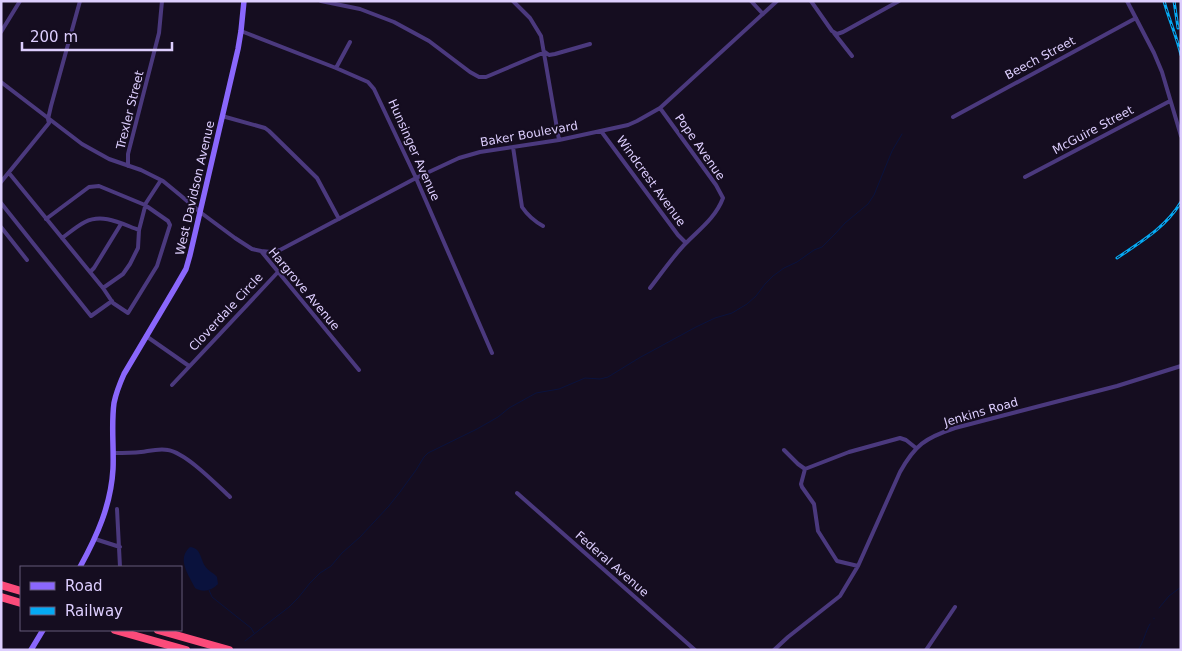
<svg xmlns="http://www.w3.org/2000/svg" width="1182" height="651" font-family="'DejaVu Sans',sans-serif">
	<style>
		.water { fill: #0a123d }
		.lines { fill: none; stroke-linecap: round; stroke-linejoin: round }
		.stream { stroke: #0a123d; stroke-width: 1 }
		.street { stroke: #4b397e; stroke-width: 4 }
		.secondary { stroke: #8a67fc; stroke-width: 5.5 }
		.highway { stroke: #fb4b7a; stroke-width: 8 }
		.rail-casing { stroke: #05a9f3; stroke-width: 3 }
		.rail { stroke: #150d20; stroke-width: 1; stroke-dasharray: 4; stroke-linecap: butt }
		.labels { text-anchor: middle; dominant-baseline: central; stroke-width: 4; stroke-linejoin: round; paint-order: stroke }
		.street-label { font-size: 12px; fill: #ddcefe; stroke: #150d20 }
	</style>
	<rect width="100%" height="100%" fill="#150d20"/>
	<path class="water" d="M190,547C201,548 200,558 205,566C208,571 214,573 217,577L218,584C211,591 203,593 195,588C189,575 176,559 190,547Z"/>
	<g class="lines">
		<path class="stream" d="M209,590L212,597L251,628L254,633
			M1159,608L1169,596L1181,587
			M1154,619V618
			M245,641L289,607L298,598L310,583L320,573L331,566L342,553L360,537L388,507L400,492L416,470L424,457L428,453L477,429L498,417L509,408L536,393L559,389L585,378L600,379L608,377L639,358L696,327L715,318L732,313L747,304L756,296L765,284L773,276L784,268L797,262L814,250L822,247L836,233L845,223L868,204L874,195L892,151L902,134
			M1138,650C1144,642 1145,632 1150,624"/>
		<path class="street" d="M321,1L360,9L394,22L429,41L470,72L479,77H486L545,52L549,55L555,54L590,44
			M513,1L530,18L541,36L559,140
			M751,1L763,14
			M811,1L832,31L837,34L843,32L899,1
			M1127,1L1154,53L1162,72L1181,136
			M241,31L336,68L368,82L374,89L416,178L492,353
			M1,32L20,1
			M834,33L852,56
			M336,68L350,42
			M1,82L82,144L109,159L141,170L163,181L180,195L200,212L235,238L252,249L261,251L359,370
			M222,116L265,128L269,131L317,178L339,219
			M953,117L1136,18
			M601,131L678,235L686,243
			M513,147L522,207C528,216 534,221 543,226
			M128,166V154L159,33L162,1
			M9,173L103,288L113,303L128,313L157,266L170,225L168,221L145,205L99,186L89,187L46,219
			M1025,177L1170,101
			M1,182L49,123L48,119L51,106L80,1
			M1,203L91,316L112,301
			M1,227L27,260
			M62,238C69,233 77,226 85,222C103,213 122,224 139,230
			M261,251L271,252L280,250L416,178L459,158L480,152L559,140L628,125L637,121L660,108L777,1
			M90,272L94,268L121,224
			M103,288L123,274L130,264L138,248L139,230L146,203L161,180
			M650,288C661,274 674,255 686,243C700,229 716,217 723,198L716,185L660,108
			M146,336L189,366
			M172,385L278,272
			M784,450L798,464L805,469L849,452L900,438L906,440L916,448
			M113,453C122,453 132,453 141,452C149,451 159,448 168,450C186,453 216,484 230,497
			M805,469L801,484L802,487L814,504L818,531L837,561L858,566
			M517,493L695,650
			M117,509L120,567
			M95,539L120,547
			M774,650L788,637L840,596L858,566L900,472C915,445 925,438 955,428L1117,386L1181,366
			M926,650L955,607"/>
		<path class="secondary" d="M80,567C97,536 111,505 113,469C114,447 111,425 114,403C116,393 120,383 124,374L175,288L186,269L190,255L238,49L241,31L244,1
			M31,650L43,630"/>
		<path class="highway" d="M1,585L21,591
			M1,597L21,603
			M115,630L186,650
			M158,630L229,650"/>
		<g class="rail-casing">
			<path id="rail" d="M1164,1C1169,20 1177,37 1181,55
				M1174,1L1178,28
				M1117,258C1142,241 1165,228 1181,202"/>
		</g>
		<use href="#rail" class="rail"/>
	</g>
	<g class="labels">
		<g class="street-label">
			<text transform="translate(1040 58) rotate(-28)">Beech Street</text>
			<text transform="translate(130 110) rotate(-76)">Trexler Street</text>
			<text transform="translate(1093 130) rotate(-28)">McGuire Street</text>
			<text transform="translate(529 134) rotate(-10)">Baker Boulevard</text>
			<text transform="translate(700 147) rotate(55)">Pope Avenue</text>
			<text transform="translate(414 150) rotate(66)">Hunsinger Avenue</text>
			<text transform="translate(651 181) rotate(54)">Windcrest Avenue</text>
			<text transform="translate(195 188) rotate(-77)">West Davidson Avenue</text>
			<text transform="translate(304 289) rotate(50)">Hargrove Avenue</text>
			<text transform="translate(226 312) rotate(-47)">Cloverdale Circle</text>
			<text transform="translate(981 412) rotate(-16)">Jenkins Road</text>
			<text transform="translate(612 564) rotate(41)">Federal Avenue</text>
		</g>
	</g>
	<rect width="1182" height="651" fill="none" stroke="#ddcefe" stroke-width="5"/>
	<rect x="20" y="566" width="162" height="65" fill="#150d20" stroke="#655a79"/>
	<rect x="30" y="582" width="25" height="8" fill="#8a67fc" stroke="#655a79"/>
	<text x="65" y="591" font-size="15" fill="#ddcefe">Road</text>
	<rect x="30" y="607" width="25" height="8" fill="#05a9f3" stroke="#655a79"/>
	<text x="65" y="616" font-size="15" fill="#ddcefe">Railway</text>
	<path d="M22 42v8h150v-8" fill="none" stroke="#ddcefe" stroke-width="2.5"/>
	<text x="30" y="42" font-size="15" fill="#ddcefe" stroke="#150d20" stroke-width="4" paint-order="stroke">200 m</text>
</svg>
